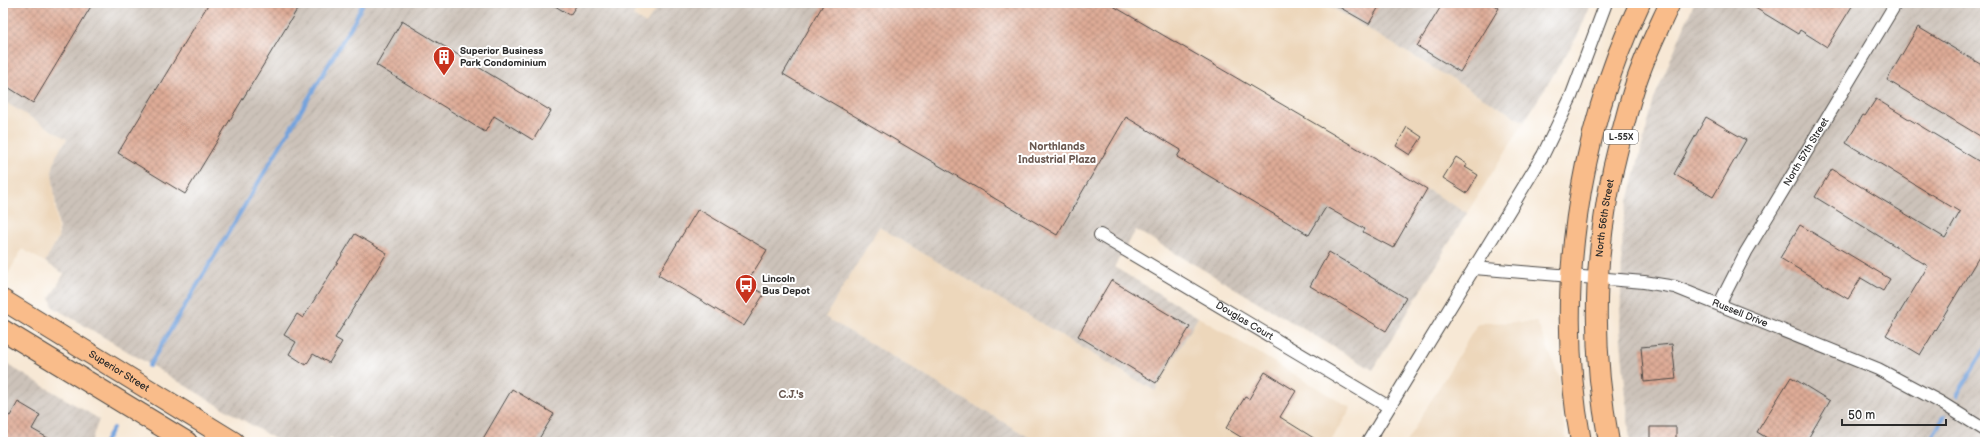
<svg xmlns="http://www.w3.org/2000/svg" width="1988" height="445" font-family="'Balsamiq Sans',sans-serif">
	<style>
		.built { fill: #edd7bb }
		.industrial { fill: url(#industrial-furrows) }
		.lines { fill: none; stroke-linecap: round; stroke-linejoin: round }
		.stream { stroke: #73a3dd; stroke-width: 4 }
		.building { fill: url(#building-cross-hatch) }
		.street-casing { stroke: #4a4744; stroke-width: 14 }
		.primary-casing { stroke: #4a4744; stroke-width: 22 }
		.street { stroke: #fff; stroke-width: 12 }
		.primary { stroke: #f9bc8a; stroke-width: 20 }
		.labels { text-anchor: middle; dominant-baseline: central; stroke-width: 4; stroke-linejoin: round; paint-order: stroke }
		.shield { fill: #fff; stroke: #6b6b6b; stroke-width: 1 }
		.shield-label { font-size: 9px; font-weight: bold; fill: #2b2b2b }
		.poi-label { font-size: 10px; font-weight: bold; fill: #2b2b2b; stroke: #fff; text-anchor: start }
		.street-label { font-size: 10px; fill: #2b2b2b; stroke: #fff }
		.neighbourhood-label { font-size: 11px; font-weight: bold; fill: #6a5850; stroke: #fff }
	</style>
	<defs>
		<pattern id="industrial-furrows" width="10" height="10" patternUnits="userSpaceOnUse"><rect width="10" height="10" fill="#ccc2b9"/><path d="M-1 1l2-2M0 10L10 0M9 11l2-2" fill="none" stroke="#afa79f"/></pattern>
		<pattern id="building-cross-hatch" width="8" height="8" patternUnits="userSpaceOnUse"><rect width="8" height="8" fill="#deab96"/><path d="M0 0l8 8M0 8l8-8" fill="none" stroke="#b48b7b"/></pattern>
	</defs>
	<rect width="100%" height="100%" fill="#fff"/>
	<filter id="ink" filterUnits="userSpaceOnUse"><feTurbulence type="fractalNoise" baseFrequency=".025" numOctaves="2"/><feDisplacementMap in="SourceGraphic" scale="8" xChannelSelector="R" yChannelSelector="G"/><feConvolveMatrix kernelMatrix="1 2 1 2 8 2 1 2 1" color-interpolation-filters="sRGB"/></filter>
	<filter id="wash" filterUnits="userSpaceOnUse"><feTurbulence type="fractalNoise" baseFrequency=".012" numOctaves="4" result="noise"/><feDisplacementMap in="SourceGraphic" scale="16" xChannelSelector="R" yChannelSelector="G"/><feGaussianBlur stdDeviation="0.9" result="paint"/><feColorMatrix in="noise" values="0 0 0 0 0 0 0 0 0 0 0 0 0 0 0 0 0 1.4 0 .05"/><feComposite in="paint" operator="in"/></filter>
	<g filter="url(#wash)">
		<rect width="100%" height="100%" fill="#f7e8d5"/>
		<path class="built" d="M638,3H660L646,25L632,16Z
			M1109,3H1324L1524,122L1467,213Z
			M3,101L67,139L56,156L52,172L58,238L45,262L22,249L8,274L3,275Z
			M879,227L1155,391L1198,317L1351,408L1330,442H1037L825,317Z
			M1537,322L1559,376L1566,442H1406L1478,323Z"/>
		<path class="industrial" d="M3,3H638L633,16L646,24L660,3H1109L1467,213L1373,370L1136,230L1114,267L1198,317L1155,391L879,227L825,317L1037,442H336L331,437L325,442H280L53,307L50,298L64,274L45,262L58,238L59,232L52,172L56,156L67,139L3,101Z
			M1324,3H1591L1578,35L1524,122Z
			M1694,3H1985V442H1630L1620,328L1623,221L1654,99Z
			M3,362L99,419L91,442H3Z"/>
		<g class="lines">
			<path class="stream" d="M149,366L355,20L363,3
				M1957,395L1985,349
				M105,442L113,428
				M1929,442L1944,417"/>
		</g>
		<g id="blocks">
			<path class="building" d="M3,3H93L33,103L3,84Z
				M209,3H301L185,194L118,153Z
				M550,3H578L570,15Z
				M824,3H1108L1427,189L1393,248L1363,232L1365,229L1326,207L1309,235L1177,157L1181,150L1126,117L1057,235L783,74Z
				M1332,3H1381L1369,24Z
				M1443,3H1490L1499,8L1460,72L1417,46Z
				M1747,3H1854L1827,47L1800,30L1798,34Z
				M402,21L551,111L533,140L494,116L485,132L376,65Z
				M1918,27L1985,67V139L1887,80Z
				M1876,99L1985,165V247L1920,355L1886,335L1928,266L1815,197L1832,169L1945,238L1960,212L1846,143L1863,115L1865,116Z
				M1706,117L1746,140L1713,197L1674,174Z
				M1407,127L1422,137L1410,155L1396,146Z
				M1456,157L1467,164L1465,167L1478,175L1467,193L1443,178Z
				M698,209L767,250L746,284L764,294L744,326L658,275Z
				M1800,225L1890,279L1883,291L1861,278L1848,299L1780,258Z
				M355,234L387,253L335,338L342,342L329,363L313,354L306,365L289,354L296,342L284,335L297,314L303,318Z
				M1329,252L1406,298L1386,331L1310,286Z
				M1111,280L1190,327L1156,383L1078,336Z
				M1672,344L1676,379L1644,382L1641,347Z
				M1265,372L1296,391L1280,417L1320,442H1249L1226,428L1245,397L1249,399Z
				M1791,377L1830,401L1806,442H1774L1757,432Z
				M512,389L554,414L537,442H481Z
				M18,402L40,415L32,429L55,442H3V412L10,416Z
				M1650,427H1676V442H1650Z"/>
		</g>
	</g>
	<g filter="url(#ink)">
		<use href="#blocks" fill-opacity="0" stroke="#4a4744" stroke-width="1"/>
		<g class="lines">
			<g class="street-casing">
				<g id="street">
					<path id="s1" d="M1100,235L1389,407"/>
					<path id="s2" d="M1474,268L1644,282L1675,287L1878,369L1940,402L1985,430"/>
					<path id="s3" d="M1720,303L1746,252L1896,3"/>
					<path d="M1368,442L1543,155L1571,97L1606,3"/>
				</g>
			</g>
			<g class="primary-casing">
				<g id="primary">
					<path id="s4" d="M3,300L234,442"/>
					<path d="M3,330L187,442"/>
					<path d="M1581,442C1554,298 1577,135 1640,3"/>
					<path id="s5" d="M1609,442C1589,337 1594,239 1621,136C1627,114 1632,91 1641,69C1649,47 1660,25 1670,3"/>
				</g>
			</g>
			<use href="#street" class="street"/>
			<use href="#primary" class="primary"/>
		</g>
	</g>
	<defs>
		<g id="building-pin" transform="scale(1.15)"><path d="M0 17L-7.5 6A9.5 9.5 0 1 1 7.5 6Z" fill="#c8321e" stroke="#fff"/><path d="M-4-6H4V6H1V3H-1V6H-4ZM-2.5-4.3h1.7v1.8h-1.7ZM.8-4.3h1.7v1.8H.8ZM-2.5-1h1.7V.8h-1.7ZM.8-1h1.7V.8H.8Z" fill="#fff"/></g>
		<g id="bus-pin" transform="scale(1.15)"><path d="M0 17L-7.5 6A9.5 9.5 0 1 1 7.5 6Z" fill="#c8321e" stroke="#fff"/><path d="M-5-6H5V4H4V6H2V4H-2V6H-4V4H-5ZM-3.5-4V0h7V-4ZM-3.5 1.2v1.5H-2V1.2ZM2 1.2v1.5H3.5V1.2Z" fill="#fff"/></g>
	</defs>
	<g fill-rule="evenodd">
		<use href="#building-pin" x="444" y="57"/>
		<use href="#bus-pin" x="746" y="285"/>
	</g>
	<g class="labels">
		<rect class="shield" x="1604" y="130" width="34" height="14" rx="3"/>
		<g class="shield-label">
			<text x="1621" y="137">L-55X</text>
		</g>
		<g class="poi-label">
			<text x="460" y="51">Superior Business<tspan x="460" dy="12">Park Condominium</tspan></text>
			<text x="762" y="279">Lincoln<tspan x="762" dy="12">Bus Depot</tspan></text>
		</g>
		<g class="street-label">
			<text stroke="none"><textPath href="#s3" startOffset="174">North 57th Street</textPath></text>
			<text stroke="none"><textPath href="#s5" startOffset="225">North 56th Street</textPath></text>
			<text stroke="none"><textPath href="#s2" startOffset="272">Russell Drive</textPath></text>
			<text stroke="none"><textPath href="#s1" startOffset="168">Douglas Court</textPath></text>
			<text stroke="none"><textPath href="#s4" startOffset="136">Superior Street</textPath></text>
		</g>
		<g class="neighbourhood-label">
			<text x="1057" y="146">Northlands<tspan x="1057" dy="13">Industrial Plaza</tspan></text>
			<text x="791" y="394">C.J.'s</text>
		</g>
	</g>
	<rect width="1988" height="445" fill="none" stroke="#fff" stroke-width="16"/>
	<path d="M1842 419v6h104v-6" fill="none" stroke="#2b2b2b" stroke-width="2"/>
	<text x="1848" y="419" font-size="12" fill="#2b2b2b" stroke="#ffffff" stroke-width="3" paint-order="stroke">50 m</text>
</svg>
